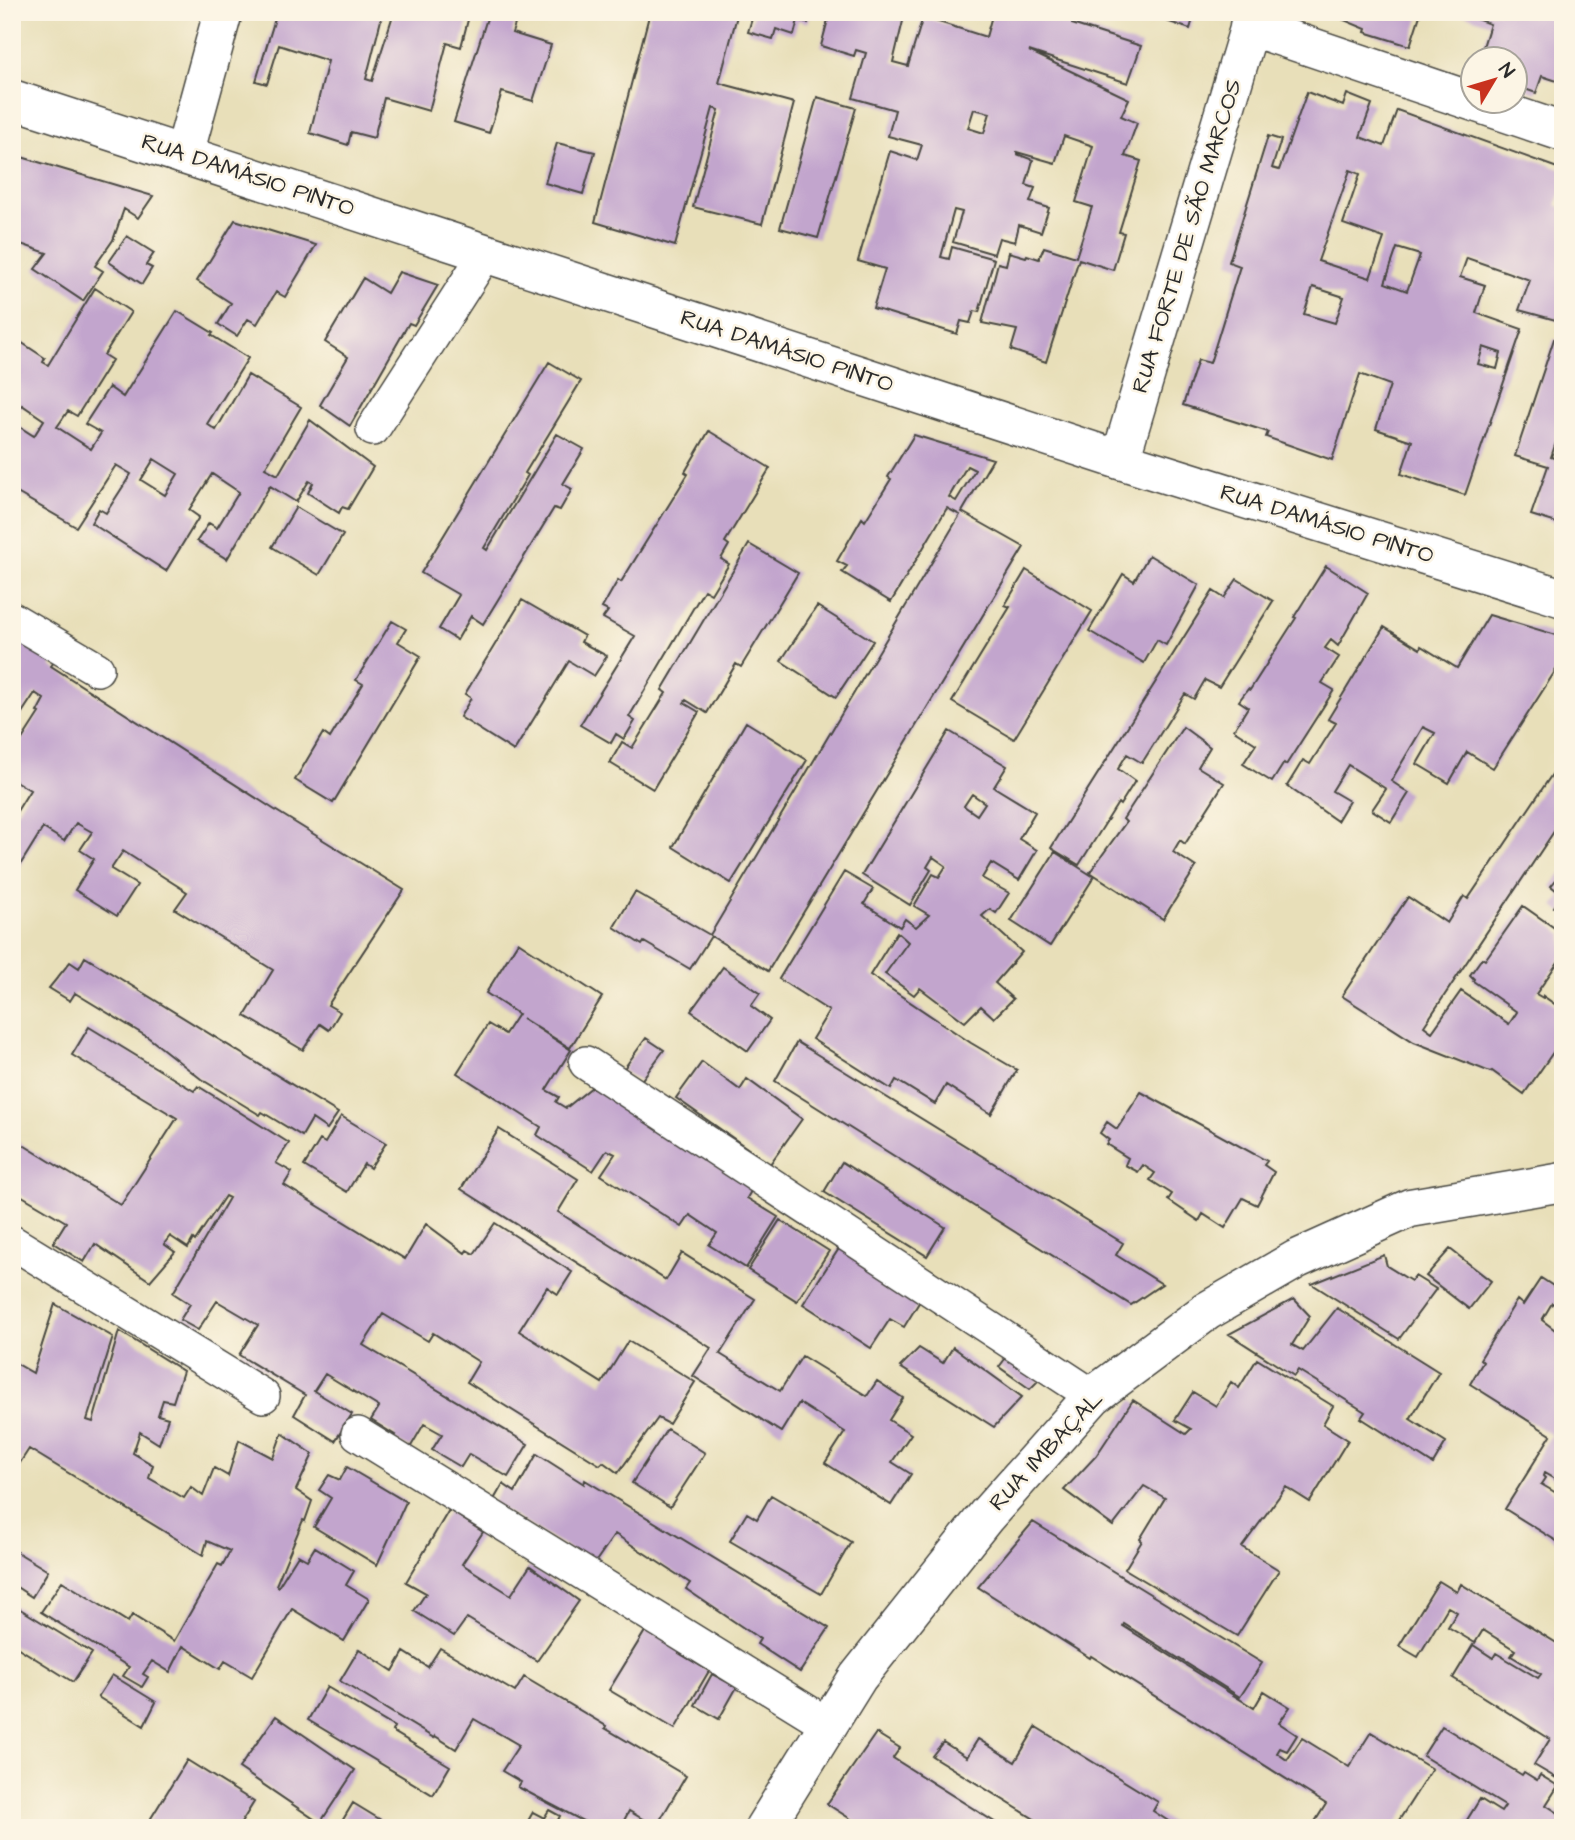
<svg xmlns="http://www.w3.org/2000/svg" width="1575" height="1840" font-family="'Architects Daughter',sans-serif">
	<style>
		.building { fill: #c2a5cd; fill-rule: evenodd }
		.lines { fill: none; stroke-linecap: round; stroke-linejoin: round }
		.lane-casing { stroke: #474640; stroke-width: 36 }
		.street-casing { stroke: #474640; stroke-width: 41 }
		.secondary-casing { stroke: #474640; stroke-width: 41 }
		.lane { stroke: #fff; stroke-width: 33 }
		.street { stroke: #fff; stroke-width: 38 }
		.secondary { stroke: #fff; stroke-width: 38 }
		.labels { text-anchor: middle; dominant-baseline: central; stroke-width: 5; stroke-linejoin: round; paint-order: stroke }
		.street-label { font-size: 23px; fill: #2b2b2b; stroke: #fcf5e5 }
	</style>
	<rect width="100%" height="100%" fill="#fcf5e5"/>
	<filter id="ink" filterUnits="userSpaceOnUse"><feTurbulence type="fractalNoise" baseFrequency=".0143" numOctaves="2"/><feDisplacementMap in="SourceGraphic" scale="14" xChannelSelector="R" yChannelSelector="G"/><feConvolveMatrix kernelMatrix="1 2 1 2 8 2 1 2 1" color-interpolation-filters="sRGB"/></filter>
	<filter id="wash" filterUnits="userSpaceOnUse"><feTurbulence type="fractalNoise" baseFrequency=".00686" numOctaves="4" result="noise"/><feDisplacementMap in="SourceGraphic" scale="28" xChannelSelector="R" yChannelSelector="G"/><feGaussianBlur stdDeviation="1.57" result="paint"/><feColorMatrix in="noise" values="0 0 0 0 0 0 0 0 0 0 0 0 0 0 0 0 0 1.4 0 .05"/><feComposite in="paint" operator="in"/></filter>
	<g filter="url(#wash)">
		<rect width="100%" height="100%" fill="#e8dfb9"/>
		<g id="blocks">
			<path class="building" d="M277,12H383L366,79L372,81L394,12H470L461,47L447,43L429,111L384,98L374,138L351,132L348,145L310,133L328,61L279,45L267,84L256,81Z
				M489,12H519L512,33L551,45L533,101L502,92L489,133L454,122Z
				M650,12H738L719,83L794,103L762,224L693,207L719,110L713,108L675,246L595,222Z
				M754,12H811L808,23L798,20L794,35L776,29L773,39L748,32Z
				M830,12H896L895,14L904,17L893,62L908,66L923,17L986,37L993,12H1076L1072,24L1141,46L1128,83L1029,51L1129,99L1121,116L1137,123L1125,156L1141,161L1119,232L1124,233L1113,270L1079,259L1046,362L1011,350L1017,330L982,323L998,263L1006,265L1009,252L1026,257L1027,255L1039,259L1044,247L1076,257L1092,207L1076,202L1093,146L1064,136L1055,163L1017,152V154L1033,160L1026,185L1035,188L1030,202L1049,208L1041,232L1019,225L1015,242L999,238L994,254L953,242L962,212L954,210L941,257L949,259L952,247L994,259L979,312L974,311L970,323L961,321L957,334L873,308L885,269L858,261L890,151L917,160L922,145L888,136L895,110L853,98L866,53L856,50L854,56L821,46ZM974,109L990,113L984,133L968,128Z
				M1140,12H1195L1190,29Z
				M1333,12H1421L1410,46L1365,32L1366,29L1332,15Z
				M1457,12L1563,13V83L1542,76L1536,93L1516,86V60H1479L1490,24Z
				M1307,92L1343,106L1347,94L1372,104L1360,137L1384,146L1397,110L1563,170V189L1556,205L1563,208V322L1519,310L1530,280L1467,258L1460,277L1485,285L1476,313L1522,329L1465,495L1401,474L1412,441L1376,429L1390,385L1360,374L1332,460L1266,437L1268,432L1183,405L1198,360L1210,363L1240,266L1229,262L1268,136L1281,140L1272,168L1279,170ZM1350,170L1360,174L1343,224L1384,238L1370,278L1318,261ZM1397,248L1420,255L1407,291L1385,283ZM1313,287L1344,297L1335,323L1304,314ZM1483,347L1501,353L1497,369L1478,364Z
				M817,97L856,108L818,238L780,228Z
				M557,143L595,152L583,194L545,183Z
				M18,156L153,196L138,218L124,209L113,240L95,266L103,271L83,301L35,269L47,253L18,243L15,254L12,253V170L14,171Z
				M235,220L316,245L285,297L276,292L257,324L248,319L237,336L218,324L231,303L197,281Z
				M127,236L154,253L146,265L152,268L142,284L109,262Z
				M399,272L438,285L414,325L409,323L350,426L320,405L348,357L325,342L363,278L387,293Z
				M95,288L131,312L104,355L112,360L77,416L68,411L57,427L91,449L101,433L85,424L109,387L123,397L177,311L213,333L211,335L248,358L207,424L216,430L248,375L301,407L265,468L278,475L310,420L373,467L348,509L342,507L339,513L308,493L313,483L309,481L296,502L270,486L227,559L197,541L209,523L217,528L239,492L212,474L189,510L199,517L166,571L91,523L99,509L106,513L131,474L116,465L76,527L12,490V422L34,436L44,420L22,405L12,421V345L16,339L45,358L43,362L48,365ZM154,459L178,474L165,495L141,480Z
				M1554,339L1563,342V422L1551,457L1563,461V525L1531,515L1548,466L1515,456Z
				M549,362L581,381L525,473L528,475L484,548L487,550L557,434L584,449L563,484L572,489L560,510L554,508L483,624L471,616L457,640L439,629L459,595L421,573Z
				M709,431L770,468L725,542L729,545L721,559L729,564L711,594L704,590L629,717L635,721L624,739L616,734L611,743L580,725L635,636L603,618L608,611L602,608L618,580L621,582L688,474L685,472Z
				M914,435L993,459L962,512L1024,547L768,971L711,936L690,969L644,942L642,945L614,927L635,892L710,935L960,515L947,508L891,602L842,572L847,566L837,561L862,518L865,521L891,479L888,477ZM967,466L975,470L956,501L949,497Z
				M296,507L343,535L319,575L272,547Z
				M749,544L798,573L741,667L736,664L707,713L686,700L684,703L699,712L653,789L610,763L622,742L632,748L666,693L662,690Z
				M1149,555L1199,585L1166,645L1157,640L1144,663L1089,631L1123,574L1134,581Z
				M1326,566L1368,593L1338,646L1331,640L1325,648L1339,657L1322,683L1334,690L1286,765L1284,763L1272,782L1243,764L1256,744L1234,730L1248,707L1239,701L1248,689L1250,690L1296,618L1294,617Z
				M1026,570L1092,611L1014,739L952,702L1010,607L1005,605Z
				M1237,579L1273,601L1219,687L1205,680L1194,699L1185,694L1142,763L1127,754L1118,769L1135,781L1120,805L1118,803L1079,865L1051,848L1213,591L1224,598Z
				M522,600L584,636L581,642L607,656L594,676L569,661L514,751L460,717L471,698L465,694Z
				M817,606L873,641L836,697L781,661Z
				M1489,615L1563,637V659L1493,768L1467,752L1449,783L1417,764L1435,733L1423,727L1391,781L1409,793L1391,822L1372,810L1386,789L1348,765L1332,791L1349,801L1337,821L1287,786L1303,760L1310,764L1336,723L1328,719L1384,627L1420,649L1421,646L1457,668Z
				M392,621L406,629L398,642L421,656L333,803L295,780L323,733L330,738L363,684L356,680Z
				M12,631L57,658L51,666L278,812L404,890L328,1005L340,1012L329,1030L320,1024L303,1050L245,1016L273,970L175,909L187,892L123,851L111,869L137,885L117,916L75,890L94,859L80,850L92,832L76,823L64,841L43,828L12,878V808L17,811L30,790L12,779V755L39,713L37,712L44,699L35,693L12,728Z
				M746,722L807,760L731,883L673,847Z
				M1183,727L1210,747L1198,767L1224,783L1185,844L1180,840L1173,852L1196,867L1163,919L1090,872L1126,822L1123,819Z
				M949,731L1007,766L994,787L1035,812L1019,839L1037,850L1019,880L991,863L982,878L1009,893L996,913L990,909L982,916L1022,952L995,983L1013,999L994,1018L981,1006L965,1022L920,988L914,995L885,974L908,942L897,932L870,975L971,1043L1017,1070L991,1114L946,1085L935,1104L896,1080L891,1089L812,1039L829,1011L779,979L844,872L873,889L864,904L900,927L905,919L916,927L929,915L914,906L933,874L939,877L946,866L933,857L927,867L931,870L910,905L862,875ZM972,794L985,803L977,815L964,806Z
				M1563,758V818L1424,1026L1432,1032L1461,991L1509,1024L1517,1012L1473,981L1474,979L1470,975L1482,958L1485,960L1523,906L1563,934V955L1536,994L1543,998V996L1563,1010V1038L1524,1094L1492,1071L1490,1072L1414,1042L1342,996L1408,897L1447,923L1464,896L1468,899Z
				M1055,852L1094,877L1050,946L1011,921Z
				M1563,871V913L1554,907L1562,895L1551,886Z
				M518,942L602,997L570,1048L522,1018L571,1050L546,1090L559,1097L556,1102L566,1108L592,1087L758,1179L747,1198L778,1217L746,1268L709,1245L717,1233L690,1215L682,1227L601,1175L615,1154L607,1150L593,1171L537,1135L541,1127L457,1073L488,1024L505,1034L518,1014L486,993Z
				M85,957L338,1113L327,1129L312,1119L302,1136L262,1112L260,1115L201,1079L149,1038L75,993L70,1001L49,988L70,962L79,968Z
				M723,967L760,993L751,1006L770,1020L748,1051L691,1011Z
				M89,1027L194,1091L198,1086L289,1143L276,1163L292,1172L284,1185L405,1259L426,1224L465,1253L467,1250L474,1254L495,1223L572,1272L558,1294L547,1287L519,1331L602,1383L628,1341L695,1382L669,1424L658,1418L618,1473L603,1462L600,1465L467,1382L479,1362L433,1333L428,1341L383,1314L363,1345L528,1444L508,1477L469,1454L461,1467L432,1450L442,1434L424,1424L410,1448L392,1439L395,1435L371,1420L379,1407L325,1374L314,1391L352,1414L335,1441L294,1415L305,1395L239,1355L258,1325L217,1301L198,1330L180,1320L190,1304L173,1293L229,1198L225,1196L195,1241L193,1239L188,1248L170,1236L164,1244L175,1252L150,1281L95,1244L84,1262L53,1243L66,1222L12,1190V1138L121,1205L177,1118L72,1055Z
				M646,1038L664,1050L640,1082L623,1070Z
				M797,1042L1123,1243L1116,1255L1162,1284L1131,1305L775,1081Z
				M702,1062L740,1090L747,1079L802,1119L770,1164L676,1098Z
				M1141,1092L1267,1161L1264,1165L1274,1172L1257,1205L1243,1198L1225,1228L1203,1214L1199,1221L1168,1200L1172,1194L1150,1180L1155,1173L1143,1165L1138,1172L1125,1165L1128,1158L1106,1144L1109,1140L1100,1133L1107,1122L1117,1129Z
				M341,1116L386,1143L370,1168L364,1164L347,1192L304,1166L320,1140L325,1143Z
				M499,1129L578,1179L558,1212L666,1280L682,1253L755,1299L720,1354L780,1391L802,1356L867,1396L877,1381L903,1398L889,1420L911,1434L892,1462L911,1474L891,1505L825,1463L845,1432L799,1403L781,1432L693,1376L711,1348L461,1189Z
				M842,1162L945,1227L927,1256L824,1192Z
				M780,1220L829,1251L797,1301L748,1270Z
				M842,1244L923,1296L904,1327L890,1319L871,1348L803,1304Z
				M1450,1249L1491,1281L1469,1309L1426,1276Z
				M1384,1255L1387,1266L1411,1281L1415,1276L1436,1289L1399,1339L1312,1284Z
				M1541,1278L1558,1289L1563,1281V1309L1552,1303L1542,1320L1563,1336V1484L1544,1473L1543,1476L1545,1478L1541,1484L1563,1497V1545L1505,1509L1551,1435L1470,1384L1483,1362L1480,1359L1517,1300L1523,1305Z
				M1294,1299L1310,1316L1292,1345L1303,1351L1337,1308L1439,1372L1410,1419L1446,1442L1433,1464L1361,1418L1365,1412L1298,1370L1294,1376L1229,1334Z
				M55,1304L113,1337L87,1420L93,1422L119,1331L183,1371L173,1402L163,1400L158,1415L168,1418L159,1444L140,1432L133,1453L153,1465L149,1478L184,1498L191,1487L203,1496L214,1468L228,1476L239,1440L273,1458L282,1433L313,1454L296,1490L312,1501L305,1521L303,1520L276,1585L278,1587L298,1555L307,1560L315,1547L354,1571L346,1585L369,1599L344,1641L292,1609L252,1677L225,1661L220,1669L183,1646L170,1672L152,1661L143,1674L148,1677L142,1687L123,1676L129,1667L41,1612L62,1581L128,1622L132,1615L174,1641L218,1564L222,1566L230,1551L207,1541L203,1555L29,1449L12,1475V1361L33,1373Z
				M953,1347L1022,1397L994,1427L900,1367L919,1348L943,1363Z
				M1011,1351L1045,1374L1030,1389L999,1367Z
				M1257,1359L1333,1406L1323,1424L1348,1440L1310,1502L1286,1487L1242,1547L1279,1570L1237,1636L1125,1569L1142,1541L1140,1539L1165,1498L1144,1486L1113,1526L1064,1490L1096,1456L1133,1400L1186,1434L1191,1429L1175,1420L1193,1392L1216,1406L1231,1382L1239,1388Z
				M667,1429L705,1453L670,1507L632,1483Z
				M537,1454L584,1484L585,1480L829,1628L800,1672L757,1644L760,1639L686,1589L690,1583L615,1534L594,1564L492,1503L503,1484L515,1492Z
				M347,1467L406,1502L377,1565L314,1527L331,1498L319,1490L329,1475L340,1480Z
				M771,1495L851,1542L821,1594L730,1541L747,1513L757,1519Z
				M449,1510L483,1532L462,1564L511,1595L530,1566L579,1601L537,1661L467,1618L454,1636L414,1611L426,1593L406,1582Z
				M1033,1522L1262,1663L1240,1697L1124,1624L1123,1626L1254,1708L1264,1691L1290,1707L1279,1723L1297,1735L1287,1751L1280,1748L1277,1753L1287,1760L1302,1738L1349,1767L1371,1732L1432,1769L1394,1828H1363L1353,1822L1348,1828H1311L1326,1804L1091,1656L1090,1658L978,1587Z
				M12,1549L48,1571L32,1597L12,1584Z
				M1439,1581L1457,1592L1461,1584L1563,1647V1697L1558,1694L1555,1700L1563,1704V1782L1534,1765L1550,1739L1453,1678L1473,1645L1493,1658L1496,1653L1538,1678L1541,1674L1511,1656L1515,1650L1483,1630L1475,1643L1448,1627L1457,1612L1448,1607L1418,1657L1399,1646Z
				M12,1604L92,1653L73,1682L12,1644Z
				M647,1628L681,1649L679,1653L709,1671L675,1729L609,1690Z
				M440,1648L515,1692L524,1677L606,1726L605,1728L686,1776L656,1827L629,1811L620,1828H596L518,1787L521,1782L502,1771L519,1745L474,1719L456,1749L435,1736L434,1738L340,1681L359,1649L393,1671L404,1652L428,1667Z
				M712,1674L737,1687L719,1719L695,1705Z
				M112,1675L156,1702L144,1726L98,1697Z
				M327,1687L394,1727L392,1731L450,1766L433,1795L308,1720Z
				M276,1716L355,1770L320,1823L239,1768Z
				M1442,1726L1522,1775L1524,1772L1537,1780L1540,1775L1558,1786L1546,1805L1563,1816V1823L1560,1828H1462L1480,1799L1501,1812L1505,1806L1423,1756Z
				M1036,1727L1158,1802L1153,1811L1179,1828H1049L932,1756L943,1742L967,1757L978,1739L1015,1762Z
				M876,1733L900,1748L893,1758L1004,1828H865L827,1804Z
				M187,1760L254,1802L238,1828H156L148,1823Z
				M353,1803L394,1828H338Z
				M549,1810L560,1816L558,1820L561,1821L559,1823L565,1826L567,1823L577,1828H524L533,1812L544,1818Z"/>
		</g>
	</g>
	<g filter="url(#ink)">
		<use href="#blocks" fill-opacity="0" stroke="#474640" stroke-width="2"/>
		<g class="lines">
			<g class="lane-casing">
				<path id="lane" d="M373,429L486,253
					M12,619L97,669
					M586,1063L1093,1396
					M12,1242L263,1396
					M358,1434L829,1725"/>
			</g>
			<g class="street-casing">
				<path id="street" d="M1249,26L1563,132
					M184,155L223,12
					M1120,460L1254,12
					M764,1828L858,1677L986,1516L1093,1396L1207,1311L1297,1259L1410,1208L1563,1182"/>
			</g>
			<g class="secondary-casing">
				<path id="secondary" d="M12,99L1120,460L1563,598"/>
			</g>
			<use href="#lane" class="lane"/>
			<use href="#street" class="street"/>
			<use href="#secondary" class="secondary"/>
		</g>
	</g>
	<g class="labels">
		<g class="street-label">
			<text transform="translate(248 175) rotate(18)">RUA DAMÁSIO PINTO</text>
			<text transform="translate(1187 236) rotate(-73)">RUA FORTE DE SÃO MARCOS</text>
			<text transform="translate(787 351) rotate(18)">RUA DAMÁSIO PINTO</text>
			<text transform="translate(1327 524) rotate(17)">RUA DAMÁSIO PINTO</text>
			<text transform="translate(1046 1451) rotate(-47)">RUA IMBAÇAL</text>
		</g>
	</g>
	<rect width="1575" height="1840" fill="none" stroke="#fcf5e5" stroke-width="42"/>
	<g transform="translate(1494 80) rotate(52)"><circle r="33" fill="#fcf5e5" stroke="#a8a49b" stroke-width="2"/>
	<path d="M0-5L12 26L0 18L-12 26Z" fill="#c8321e"/>
	<text y="-10" font-size="19" font-weight="bold" text-anchor="middle" fill="#2b2b2b">N</text>
	</g>
</svg>
